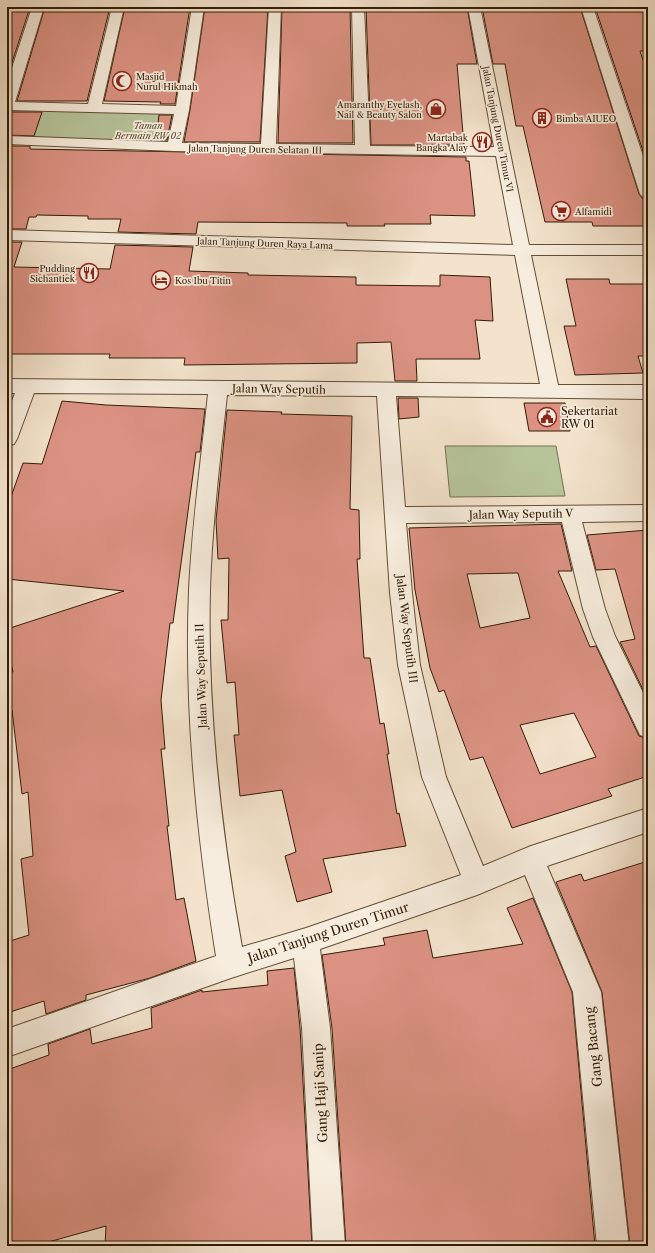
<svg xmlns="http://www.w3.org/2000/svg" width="655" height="1253" font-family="'Libre Caslon Text',serif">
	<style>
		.green { fill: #b7c49a; stroke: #75704f }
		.building { fill: #dc9283; stroke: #331c04; fill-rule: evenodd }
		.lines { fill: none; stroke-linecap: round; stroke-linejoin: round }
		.street-casing { stroke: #634e36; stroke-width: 2 }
		.street { fill: #f7edde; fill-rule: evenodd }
		.labels { text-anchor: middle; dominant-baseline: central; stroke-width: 3.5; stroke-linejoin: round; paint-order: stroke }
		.far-poi-label { font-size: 9px; fill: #331c04; stroke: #f7edde; text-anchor: start }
		.far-park-label { font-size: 9px; font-style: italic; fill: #5b4e31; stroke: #f7edde }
		.far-street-label { font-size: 9px; fill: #331c04; stroke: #f7edde }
		.street-label { font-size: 11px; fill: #331c04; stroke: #f7edde }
		.poi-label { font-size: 11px; fill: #331c04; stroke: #f7edde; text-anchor: start }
		.near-street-label { font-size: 13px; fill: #331c04; stroke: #f7edde }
	</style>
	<rect width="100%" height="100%" fill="#f3e3cc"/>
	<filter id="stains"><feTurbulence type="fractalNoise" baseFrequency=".005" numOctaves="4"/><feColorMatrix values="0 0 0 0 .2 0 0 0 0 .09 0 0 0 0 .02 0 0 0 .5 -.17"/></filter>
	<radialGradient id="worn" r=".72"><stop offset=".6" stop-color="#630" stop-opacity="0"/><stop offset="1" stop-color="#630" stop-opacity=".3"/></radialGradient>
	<path class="green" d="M8,108L179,111L173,150L7,143Z
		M445,446H556L565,496L450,497Z"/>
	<path class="building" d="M7,7H30L7,78Z
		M45,7H110L87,101H17Z
		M125,7H190L175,104H160L161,102L104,101Z
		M205,7H268L260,142H184L190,110Z
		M282,7H350L353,143H278Z
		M366,7H467L477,64H457L464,145H371Z
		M482,7H580L639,194L642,198L648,200V226H593L592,222H545L523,126H516L505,64H493Z
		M595,7H648V51H640L648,75V166Z
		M7,112H42L34,136L7,135Z
		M159,115H172L167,140H156Z
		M7,146H30V149L80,150L466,157V161H469L475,216L430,215L431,224H384L385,226H347V223L198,222L196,234L118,232L121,219H88V216L37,215L36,217H29L26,229H7Z
		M7,242H22L14,267L110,269L115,245L193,247L189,271L248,273V275L356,277V285L440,286V275L490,277L493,321L475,320L480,359H416L417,381H395L391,342L357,343V363L184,365L185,358H109L110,354H7Z
		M566,279H609L610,284H648V356H638L643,373L575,375L564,326H576Z
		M398,398H418L419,417L399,419Z
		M62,401L106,405L205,409L200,452H196L173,623H170L161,700L165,749H161L169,826H167L176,900L184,898L196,961L150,978L86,995V1000L46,1014L44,1001L7,1013V942L29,935L21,859L33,856L28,792L22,794L12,710L7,712V674L13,672L7,646V629L124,591L7,579V508L23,463L42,464Z
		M524,403H565L570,431H529Z
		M227,410L282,412L281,414L352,416L350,509L359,510L360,559H357L364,658H370L380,724L384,723L389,754H387L397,814L399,813L406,846L323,859L332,892L297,902L285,856L296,852L282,790L240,796L234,735H239L235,682L227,683L221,620H228L229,558L218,559L216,520Z
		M561,524L572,571H558L590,647L596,646L639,736L648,739V776L608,789L612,796L512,828L483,757L470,760L444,690L439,692L430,668L415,590L409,528ZM518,573L530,618L480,628L467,574ZM574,713L596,757L540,774L520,725Z
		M648,530V700L620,642L635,639L615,569L596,570L587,535Z
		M648,861V1246H630L602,992L556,882L581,874L584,881Z
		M533,898L572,992L595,1246H346L332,1028L322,955L385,945L383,938L427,930L433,958L523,944L507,908Z
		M294,968L300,1028L312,1246H105L106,1226L34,1246H7V1070L49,1055L48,1044L90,1029L92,1044L152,1028L151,1008L202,990V992L268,985L267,971Z"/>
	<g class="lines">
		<g class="street-casing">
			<path id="street" d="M32,7H44L15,102L88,104L112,7H124L102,104L176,106L192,7H204L189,110L182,143L261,144L269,7H281L276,144L355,145L352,7H364L370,146L494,147L468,7H480L529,245H648V255H531L558,385H648V399L396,396L405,507L648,505V521L582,522L605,609L615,636L648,703V738L640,735L593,637L583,609L562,522L406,523L412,593L420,665L446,777L483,866L531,846L648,808V832L547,866L601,992L629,1246H597L573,992L525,875L477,895L320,949L330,1028L345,1246H313L302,1028L294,958L231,978L7,1057V1029L216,956C197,835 184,713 189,590C192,525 201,460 208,394L34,393L17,439L14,444L7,446V414L15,393H7V379L540,384L515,255L7,240V230L513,245L496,156L174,151L7,144V136L168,142L174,114L7,110V83ZM227,395L377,396L390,593L398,665L422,777L461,875L306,928L242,947C221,830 207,710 210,590C212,525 220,460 227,395Z
				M581,7H593L648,171V199L643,197L640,194Z"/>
		</g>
		<use href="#street" class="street"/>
	</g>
	<defs>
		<g id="mosque-ring" transform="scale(1)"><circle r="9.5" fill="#f7edde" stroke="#8f2418" stroke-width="1.5"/><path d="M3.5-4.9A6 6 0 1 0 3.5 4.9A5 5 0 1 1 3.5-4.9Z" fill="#8f2418"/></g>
		<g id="shop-ring" transform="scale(1)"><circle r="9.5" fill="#f7edde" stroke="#8f2418" stroke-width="1.5"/><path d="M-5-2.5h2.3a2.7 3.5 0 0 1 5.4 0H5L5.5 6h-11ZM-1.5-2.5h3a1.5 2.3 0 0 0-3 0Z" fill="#8f2418"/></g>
		<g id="building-ring" transform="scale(1)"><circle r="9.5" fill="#f7edde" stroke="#8f2418" stroke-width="1.5"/><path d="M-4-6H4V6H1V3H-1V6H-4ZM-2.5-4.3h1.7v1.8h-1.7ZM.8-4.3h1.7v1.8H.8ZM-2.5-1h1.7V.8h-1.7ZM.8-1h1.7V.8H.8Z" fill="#8f2418"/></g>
		<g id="restaurant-ring" transform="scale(1)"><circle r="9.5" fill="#f7edde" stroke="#8f2418" stroke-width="1.5"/><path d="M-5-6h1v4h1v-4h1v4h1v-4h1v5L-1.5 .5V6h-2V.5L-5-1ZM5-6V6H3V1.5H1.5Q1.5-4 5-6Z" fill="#8f2418"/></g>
		<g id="supermarket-ring" transform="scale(1)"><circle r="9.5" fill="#f7edde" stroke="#8f2418" stroke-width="1.5"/><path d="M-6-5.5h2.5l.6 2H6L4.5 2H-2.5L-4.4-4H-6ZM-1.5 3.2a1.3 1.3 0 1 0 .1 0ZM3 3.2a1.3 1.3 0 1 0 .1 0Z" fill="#8f2418"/></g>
		<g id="hotel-ring" transform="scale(1)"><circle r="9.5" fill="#f7edde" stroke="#8f2418" stroke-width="1.5"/><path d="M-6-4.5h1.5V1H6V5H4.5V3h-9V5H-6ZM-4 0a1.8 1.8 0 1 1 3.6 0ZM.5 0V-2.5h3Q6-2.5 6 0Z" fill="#8f2418"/></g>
		<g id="civic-ring" transform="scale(1)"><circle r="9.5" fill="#f7edde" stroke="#8f2418" stroke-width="1.5"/><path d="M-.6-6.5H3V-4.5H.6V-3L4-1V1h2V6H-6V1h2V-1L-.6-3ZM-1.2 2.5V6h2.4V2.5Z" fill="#8f2418"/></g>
	</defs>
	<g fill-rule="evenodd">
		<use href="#mosque-ring" x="122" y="81"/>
		<use href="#shop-ring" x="436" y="109"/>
		<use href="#building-ring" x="542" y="118"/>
		<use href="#restaurant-ring" x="482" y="142"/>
		<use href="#supermarket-ring" x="561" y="211"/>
		<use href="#restaurant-ring" x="89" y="273"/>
		<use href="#hotel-ring" x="161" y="280"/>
		<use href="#civic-ring" x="547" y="417"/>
	</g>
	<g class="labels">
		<g class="far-poi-label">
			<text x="136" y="76">Masjid<tspan x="136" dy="10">Nurul Hikmah</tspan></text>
			<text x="422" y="104" text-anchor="end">Amaranthy Eyelash,<tspan x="422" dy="10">Nail &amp; Beauty Salon</tspan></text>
			<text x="556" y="118">Bimba AIUEO</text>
			<text x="468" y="137" text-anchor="end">Martabak<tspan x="468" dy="10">Bangka Alay</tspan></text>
			<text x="575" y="211">Alfamidi</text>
			<text x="75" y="268" text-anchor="end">Pudding<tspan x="75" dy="10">Sichantiek</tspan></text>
			<text x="175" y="280">Kos Ibu Titin</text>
		</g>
		<g class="far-park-label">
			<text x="148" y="125">Taman<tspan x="148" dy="10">Bermain RW 02</tspan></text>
		</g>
		<g class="far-street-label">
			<text transform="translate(498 129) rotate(79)">Jalan Tanjung Duren Timur VI</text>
			<text transform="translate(255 149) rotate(1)">Jalan Tanjung Duren Selatan III</text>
			<text transform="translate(265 243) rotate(2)">Jalan Tanjung Duren Raya Lama</text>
		</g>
		<g class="street-label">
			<text transform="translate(279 389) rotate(1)">Jalan Way Seputih</text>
			<text transform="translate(521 514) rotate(-1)">Jalan Way Seputih V</text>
			<text transform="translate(407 629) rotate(83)">Jalan Way Seputih III</text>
			<text transform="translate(201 676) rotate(-92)">Jalan Way Seputih II</text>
		</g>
		<g class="poi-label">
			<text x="561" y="411">Sekertariat<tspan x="561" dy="13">RW 01</tspan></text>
		</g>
		<g class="near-street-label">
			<text transform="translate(328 932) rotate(-18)">Jalan Tanjung Duren Timur</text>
			<text transform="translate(593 1047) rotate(-96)">Gang Bacang</text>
			<text transform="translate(320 1093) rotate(-93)">Gang Haji Sanip</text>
		</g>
	</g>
	<rect width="655" height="1253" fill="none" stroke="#f3e3cc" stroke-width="24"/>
	<rect x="8" y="8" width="639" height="1237" fill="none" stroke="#331c04" stroke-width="2"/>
	<rect x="12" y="12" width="631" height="1229" fill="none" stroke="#331c04"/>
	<rect width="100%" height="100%" filter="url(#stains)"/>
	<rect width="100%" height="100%" fill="url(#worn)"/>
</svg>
